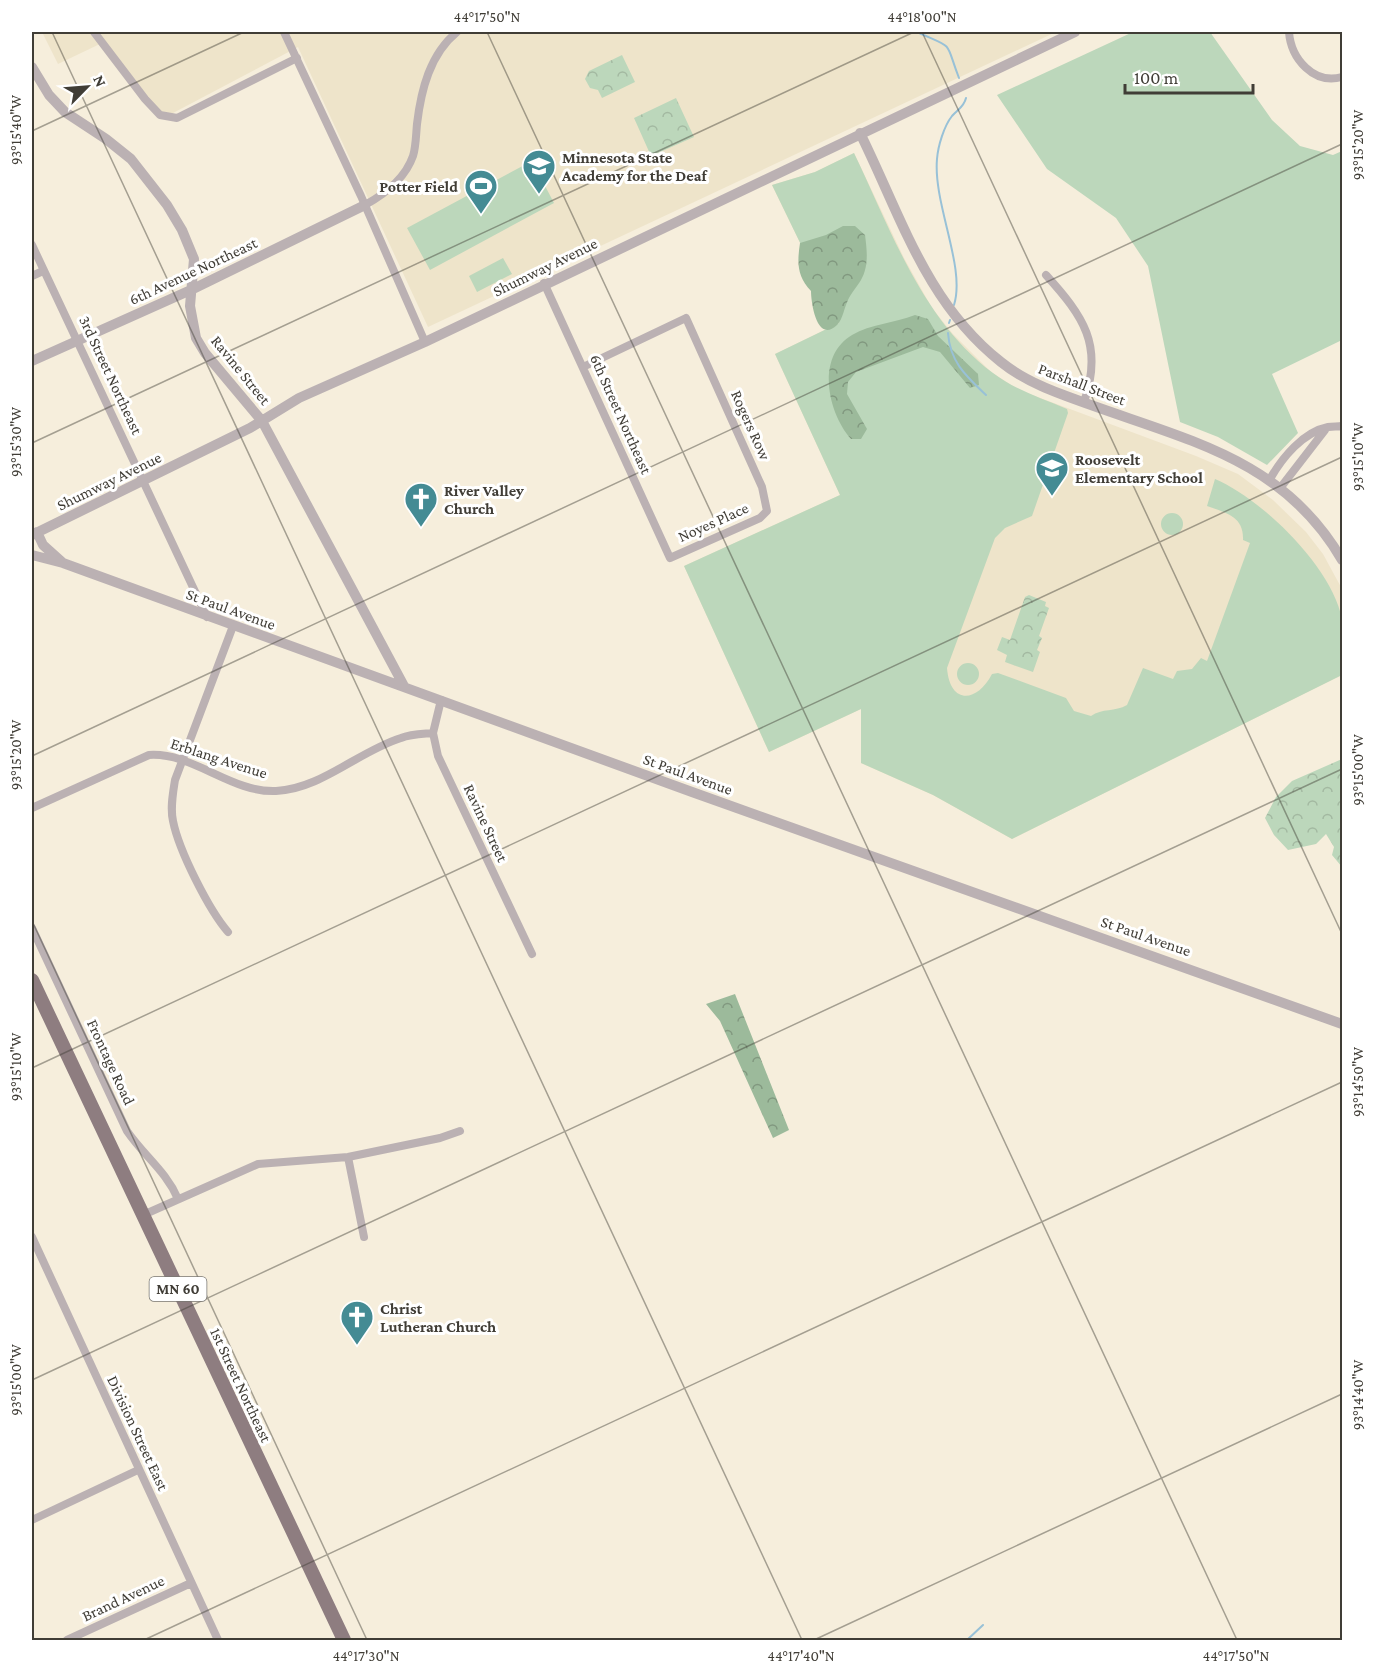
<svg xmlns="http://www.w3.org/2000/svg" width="1374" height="1672" font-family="'Crimson Pro',serif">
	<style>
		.built { fill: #eee4ca }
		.grass { fill: #bcd7bb }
		.forest { fill: url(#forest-crowns) }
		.park { fill: url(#park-crowns) }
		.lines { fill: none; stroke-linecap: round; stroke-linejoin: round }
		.stream { stroke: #98c1d7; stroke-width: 2 }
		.minor { stroke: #bbb1b3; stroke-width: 8 }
		.tertiary { stroke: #bbb1b3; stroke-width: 10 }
		.primary { stroke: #8e7d80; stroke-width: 14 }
		.ticks { fill: none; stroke: #403d36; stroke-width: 1.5; stroke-opacity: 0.45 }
		.labels { text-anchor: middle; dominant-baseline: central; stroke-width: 6; stroke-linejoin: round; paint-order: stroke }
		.shield { fill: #fff; stroke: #797772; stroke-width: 1.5 }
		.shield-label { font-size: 15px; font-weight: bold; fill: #403d36 }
		.poi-label { font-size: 16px; font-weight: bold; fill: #403d36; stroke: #fff; text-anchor: start }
		.street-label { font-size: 16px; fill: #403d36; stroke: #fff }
		.neatline { fill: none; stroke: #403d36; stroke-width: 2 }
		.ticks-label { font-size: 15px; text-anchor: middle; fill: #403d36 }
	</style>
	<defs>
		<pattern id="forest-crowns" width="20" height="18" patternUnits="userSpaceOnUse" patternTransform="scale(1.5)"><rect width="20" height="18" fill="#9cba9b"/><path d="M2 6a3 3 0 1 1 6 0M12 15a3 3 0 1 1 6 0" fill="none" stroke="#81987f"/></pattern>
		<pattern id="park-crowns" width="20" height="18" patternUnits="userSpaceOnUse" patternTransform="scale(1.5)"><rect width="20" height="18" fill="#bcd7bb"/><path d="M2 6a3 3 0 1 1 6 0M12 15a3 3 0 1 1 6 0" fill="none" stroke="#a3b9a1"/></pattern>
	</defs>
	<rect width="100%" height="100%" fill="#f6eedc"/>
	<path class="built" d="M42,32H1056L428,327L298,47L173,113L160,115L102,43L58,64Z
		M854,153L904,258L932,308L953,334L991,372L1019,390L1196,456L1238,474L1273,500L1306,532L1323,554L1342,589V675L1012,839L933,795L861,763V709L769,752L684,566L840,495L775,354L839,323L772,185L815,172Z"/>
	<path class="grass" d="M1133,32H1210L1272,120L1300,146L1333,155L1342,151V340L1272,374L1298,433L1267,465L1218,437L1180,422L1148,266L1116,218L1047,169L997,95Z
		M854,153C891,230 922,320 993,373C1015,390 1041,398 1067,409L1068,413L1032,516L1005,528L995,538L947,668C950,705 977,703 992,674L998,673L1066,698L1074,711L1091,716C1102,708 1115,712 1127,705L1143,668L1173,679L1177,671L1192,669L1201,658L1207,661L1250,543L1243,540C1244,516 1226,513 1207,506L1215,479C1262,499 1332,567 1342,619C1346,636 1342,657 1342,675L1012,839L933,795L861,763V709L769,752L684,566L840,495L775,354L839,323L772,185L815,172Z
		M532,161L554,203L430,270L407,228Z
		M503,258L512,274L477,292L469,276Z
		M1161 524a11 11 0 1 1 22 0a11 11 0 1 1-22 0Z
		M957 674a11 11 0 1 1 22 0a11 11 0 1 1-22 0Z"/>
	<path class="forest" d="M843,226H855L865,235C867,250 869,266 861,280C857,287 851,293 848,300C844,308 843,319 837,325C817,344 811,303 811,291C797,276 797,263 800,243L826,235Z
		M915,315L928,319L938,336L978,374L979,385L970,388L940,352L923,347L856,372L848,382L847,394L867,429L861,439H851C828,413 815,357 852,335C871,324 894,323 915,315Z
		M735,994L789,1130L773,1138L720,1021L706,1004Z"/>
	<path class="park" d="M622,55L635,82L602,98L598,90L590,88L585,79L589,71Z
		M676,98L694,137L651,156L634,118Z
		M1029,595L1046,602L1045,606L1049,608L1039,636L1042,638L1037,650L1040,652L1033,672L1005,662L1007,655L997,650L1002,637L1010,640L1025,597Z
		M1342,759V867L1332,855L1334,847L1326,834L1316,844L1288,850L1274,835L1265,818L1276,797L1292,781Z"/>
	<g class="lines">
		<path class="stream" d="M917,32C956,50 944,39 959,78
			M954,305C966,267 933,204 937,159C938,146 944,126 952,116C958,109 964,107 966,98
			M949,323L950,320
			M948,333C950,362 966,376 986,395
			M967,1640L983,1625"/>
		<path class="minor" d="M94,32L145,99L160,115L177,118L297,58
			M284,32L361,196L425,342
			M1289,32C1291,59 1314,85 1342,77
			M365,205C385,194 405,179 413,156C416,147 416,134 417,124C421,90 430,54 457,32
			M32,245L207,617
			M1046,275C1083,316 1104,345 1084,402
			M32,276L43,271
			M544,283L670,558L760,518L767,511L762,487L686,318L583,367
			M1270,479C1282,458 1303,432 1328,427C1333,426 1338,427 1342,426
			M1281,487L1325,430
			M441,700L433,733L438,756L532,954
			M32,808L149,755C193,752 231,793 276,791C321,789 359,751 401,738C411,734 423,734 433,733
			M32,928L127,1131C144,1156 166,1171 178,1199
			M228,932C209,910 179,851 173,821C170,808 173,793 175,780L233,626
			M348,1157L364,1237
			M143,1215L258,1164L348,1157L440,1138L460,1131
			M32,1237L218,1640
			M32,1520L138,1470
			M67,1640L191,1583"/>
		<path class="tertiary" d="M32,67L49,95L65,112L106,139L131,159L167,205L182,230L194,259L190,306L196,338L205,353L262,421L404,686
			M860,133C901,216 926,303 1001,362C1027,383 1060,394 1091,405C1191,441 1285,461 1342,560
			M32,361L193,289L365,205
			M37,532L43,545L63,563L692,792L1342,1024
			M32,535L250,428L299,398L425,342L1075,32
			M32,555L63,563"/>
		<path class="primary" d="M32,980L344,1640"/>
	</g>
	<path class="ticks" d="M52,32L802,1640M487,32L1237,1640M922,32L1342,934M32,131L244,32M32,443L914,32M32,756L1342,144M32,921L367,1640M32,1068L1342,457M32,1380L1342,769M144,1640L1342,1082M814,1640L1342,1394"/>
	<defs>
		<g id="school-pin" transform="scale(1.725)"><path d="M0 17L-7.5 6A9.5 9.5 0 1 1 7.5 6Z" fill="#448b94" stroke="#fff"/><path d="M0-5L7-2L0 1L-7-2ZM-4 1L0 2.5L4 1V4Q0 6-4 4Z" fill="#fff"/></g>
		<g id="stadium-pin" transform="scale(1.725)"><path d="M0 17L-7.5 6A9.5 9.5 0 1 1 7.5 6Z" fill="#448b94" stroke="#fff"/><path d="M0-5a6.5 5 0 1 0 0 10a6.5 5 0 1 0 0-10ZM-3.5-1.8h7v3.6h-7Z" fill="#fff"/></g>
		<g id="church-pin" transform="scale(1.725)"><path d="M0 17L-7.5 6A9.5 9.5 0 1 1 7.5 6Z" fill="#448b94" stroke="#fff"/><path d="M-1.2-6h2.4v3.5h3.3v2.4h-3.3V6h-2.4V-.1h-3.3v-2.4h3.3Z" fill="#fff"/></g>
	</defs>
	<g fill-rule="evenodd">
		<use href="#school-pin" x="539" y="166"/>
		<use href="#stadium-pin" x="481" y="186"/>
		<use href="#school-pin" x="1052" y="468"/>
		<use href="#church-pin" x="421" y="499"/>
		<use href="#church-pin" x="357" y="1317"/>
	</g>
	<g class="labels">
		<rect class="shield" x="149.5" y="1277" width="57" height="24" rx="4.5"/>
		<g class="shield-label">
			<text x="178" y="1289">MN 60</text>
		</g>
		<g class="poi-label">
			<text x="562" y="157">Minnesota State<tspan x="562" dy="18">Academy for the Deaf</tspan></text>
			<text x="458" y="186" text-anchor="end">Potter Field</text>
			<text x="1075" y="459">Roosevelt<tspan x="1075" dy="18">Elementary School</tspan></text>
			<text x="444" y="490">River Valley<tspan x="444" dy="18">Church</tspan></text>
			<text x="380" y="1308">Christ<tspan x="380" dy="18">Lutheran Church</tspan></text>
		</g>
		<g class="street-label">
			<text transform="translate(545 267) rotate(-26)">Shumway Avenue</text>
			<text transform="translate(193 271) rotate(-25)">6th Avenue Northeast</text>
			<text transform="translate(241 370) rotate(51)">Ravine Street</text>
			<text transform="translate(111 375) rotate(65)">3rd Street Northeast</text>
			<text transform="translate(1082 384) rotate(21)">Parshall Street</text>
			<text transform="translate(621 414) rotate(66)">6th Street Northeast</text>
			<text transform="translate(751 425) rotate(66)">Rogers Row</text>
			<text transform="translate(109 481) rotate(-26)">Shumway Avenue</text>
			<text transform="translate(713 522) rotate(-24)">Noyes Place</text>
			<text transform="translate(231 609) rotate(20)">St Paul Avenue</text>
			<text transform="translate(219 758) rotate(18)">Erblang Avenue</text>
			<text transform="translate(688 774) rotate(20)">St Paul Avenue</text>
			<text transform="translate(486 823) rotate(65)">Ravine Street</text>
			<text transform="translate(1146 936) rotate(19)">St Paul Avenue</text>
			<text transform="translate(111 1062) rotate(65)">Frontage Road</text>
			<text transform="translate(241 1385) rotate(65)">1st Street Northeast</text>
			<text transform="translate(138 1433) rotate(65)">Division Street East</text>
			<text transform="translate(123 1598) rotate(-25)">Brand Avenue</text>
		</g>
	</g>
	<rect width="1374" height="1672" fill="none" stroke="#ffffff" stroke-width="66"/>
	<g transform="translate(87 87) rotate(65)" stroke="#ffffff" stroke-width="4.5" paint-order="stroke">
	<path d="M0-4.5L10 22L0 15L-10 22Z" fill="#403d36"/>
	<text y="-9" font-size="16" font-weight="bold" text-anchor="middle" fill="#403d36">N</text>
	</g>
	<path d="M1125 84v9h128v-9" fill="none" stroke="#403d36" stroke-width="3"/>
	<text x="1134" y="84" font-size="18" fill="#403d36" stroke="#ffffff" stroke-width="4.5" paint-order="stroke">100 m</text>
	<rect x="33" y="33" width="1308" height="1606" class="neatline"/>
	<g class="ticks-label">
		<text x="487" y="22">44°17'50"N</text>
		<text x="922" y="22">44°18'00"N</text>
		<text transform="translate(16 130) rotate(-90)" y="5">93°15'40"W</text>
		<text transform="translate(1358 145) rotate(-90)" y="5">93°15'20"W</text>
		<text transform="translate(16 442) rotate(-90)" y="5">93°15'30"W</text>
		<text transform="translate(1358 457) rotate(-90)" y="5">93°15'10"W</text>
		<text transform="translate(16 755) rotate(-90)" y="5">93°15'20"W</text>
		<text transform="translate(1358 770) rotate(-90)" y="5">93°15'00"W</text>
		<text transform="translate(16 1067) rotate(-90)" y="5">93°15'10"W</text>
		<text transform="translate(1358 1082) rotate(-90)" y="5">93°14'50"W</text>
		<text transform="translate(16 1380) rotate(-90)" y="5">93°15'00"W</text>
		<text transform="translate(1358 1395) rotate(-90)" y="5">93°14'40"W</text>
		<text x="366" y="1661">44°17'30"N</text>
		<text x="801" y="1661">44°17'40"N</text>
		<text x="1236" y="1661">44°17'50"N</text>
	</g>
</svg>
